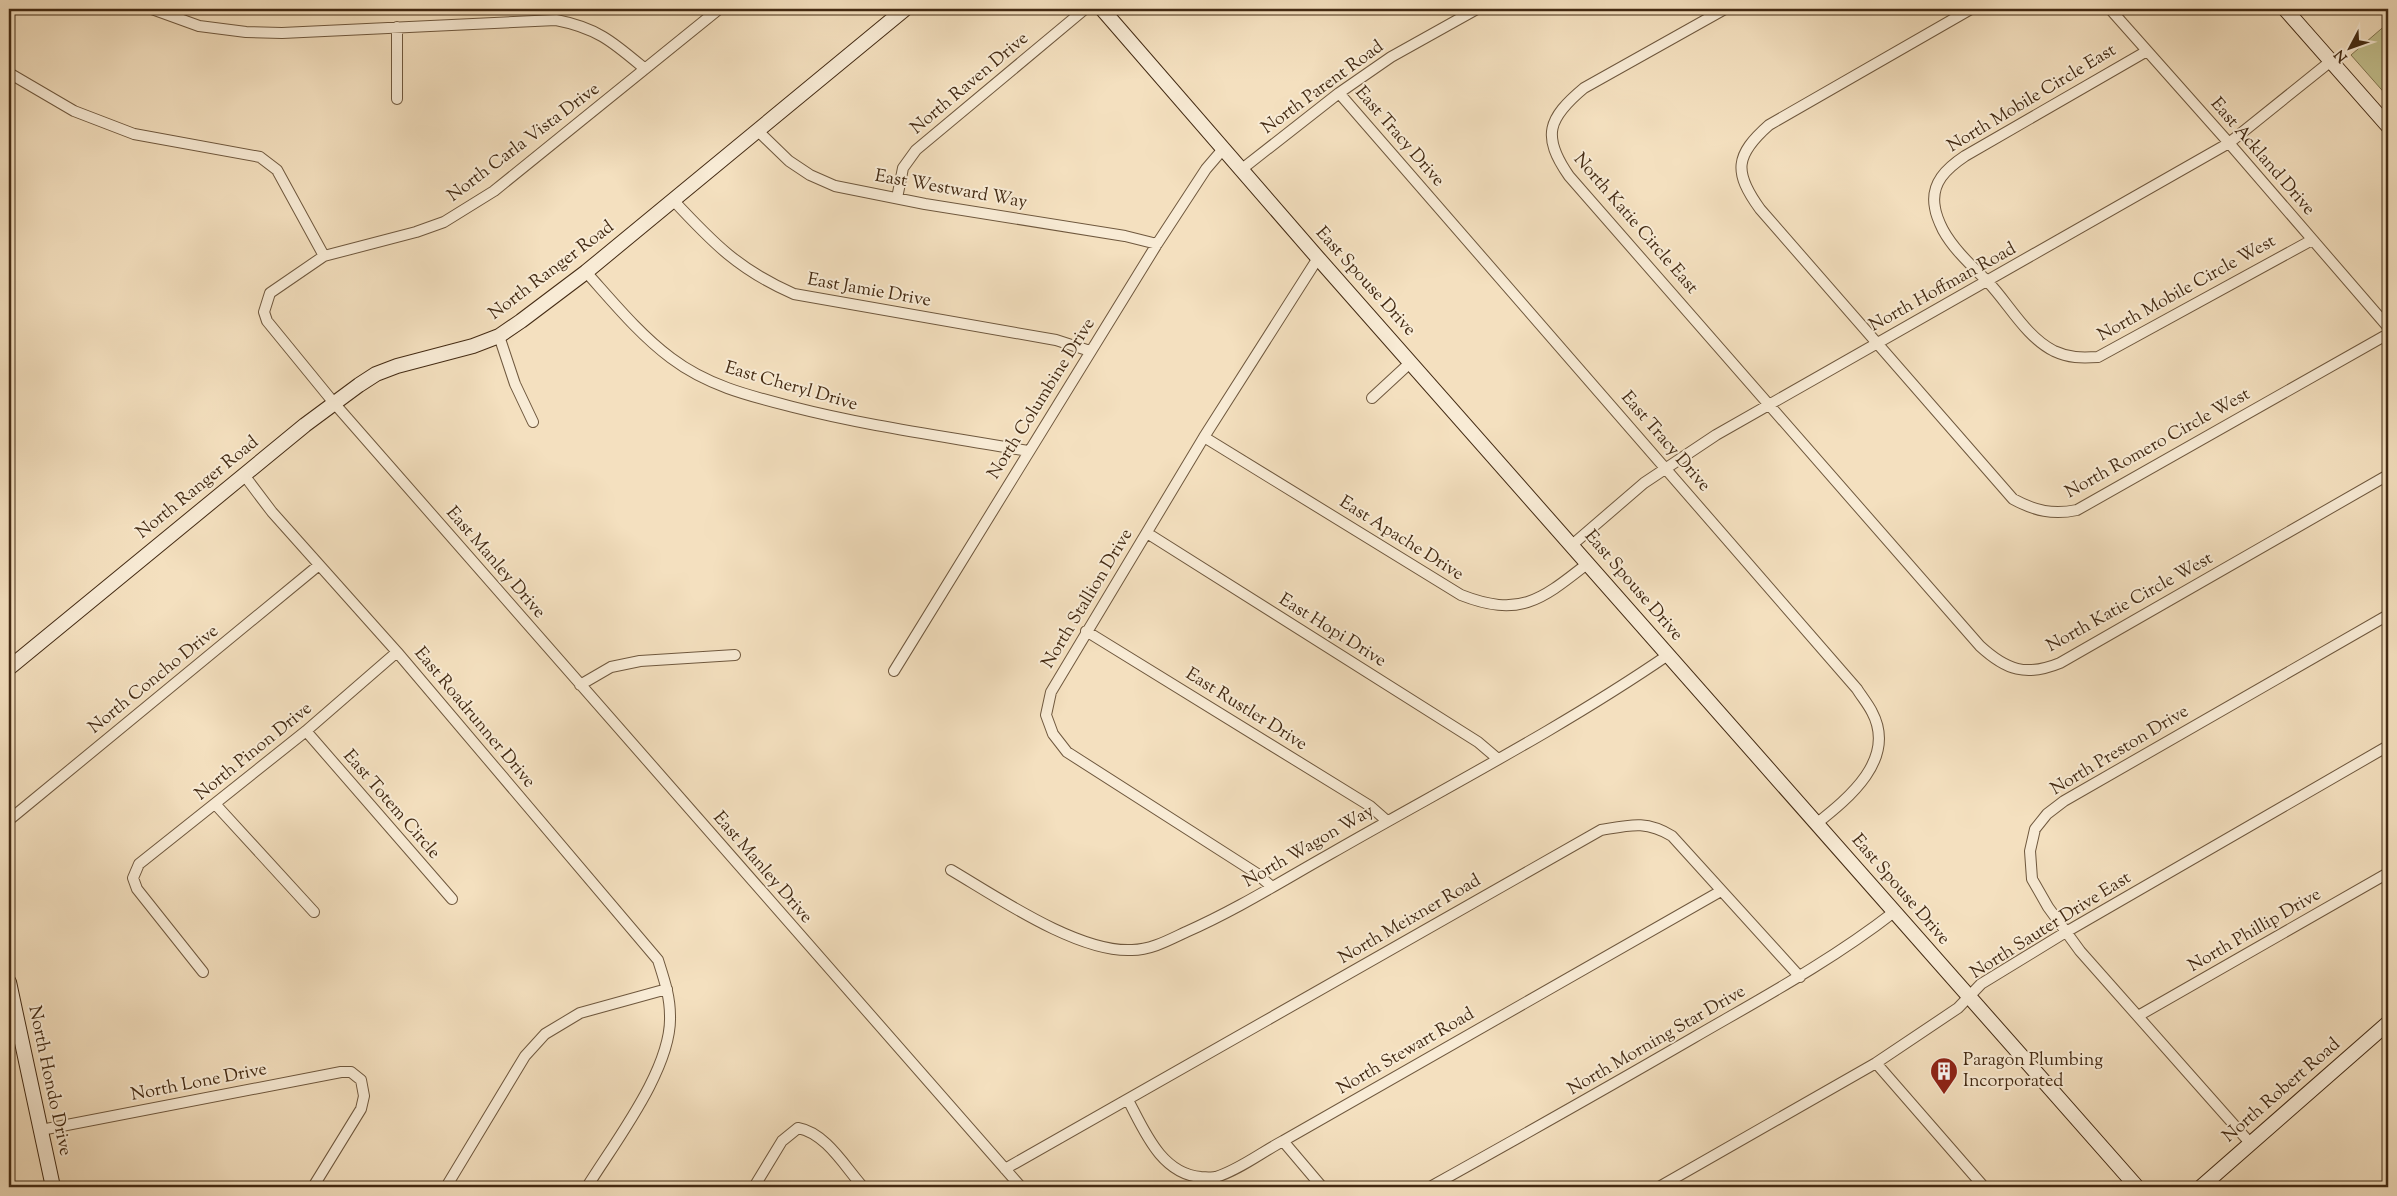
<svg xmlns="http://www.w3.org/2000/svg" width="2397" height="1196" font-family="'Sorts Mill Goudy',serif">
	<style>
		.park { fill: #c2c08e; stroke: #827550 }
		.lines { fill: none; stroke-linecap: round; stroke-linejoin: round }
		.street-casing { stroke: #6f583e; stroke-width: 12 }
		.secondary-casing { stroke: #432a13; stroke-width: 16 }
		.street { stroke: #f8ebd5; stroke-width: 10 }
		.secondary { stroke: #f8ebd5; stroke-width: 14 }
		.labels { text-anchor: middle; dominant-baseline: central; stroke-width: 4; stroke-linejoin: round; paint-order: stroke }
		.street-label { font-size: 18px; fill: #432a13; stroke: #f8ebd5 }
		.poi-label { font-size: 18px; fill: #432a13; stroke: #f8ebd5; text-anchor: start }
	</style>
	<rect width="100%" height="100%" fill="#f4e0bf"/>
	<filter id="stains"><feTurbulence type="fractalNoise" baseFrequency=".004" numOctaves="4"/><feColorMatrix values="0 0 0 0 .2 0 0 0 0 .09 0 0 0 0 .02 0 0 0 .5 -.17"/></filter>
	<radialGradient id="worn" r=".72"><stop offset=".6" stop-color="#630" stop-opacity="0"/><stop offset="1" stop-color="#630" stop-opacity=".3"/></radialGradient>
	<path class="park" d="M2388,23V97L2351,55Z"/>
	<g class="lines">
		<g class="street-casing">
			<path id="street" d="M152,9L199,26L246,32L282,33L556,20C598,28 614,43 645,69
				M719,9L494,191L444,222L416,232L324,256L270,293L264,312L267,321L334,403L1021,1187
				M1725,9L1584,88C1548,118 1541,136 1569,176L1980,646C2006,670 2026,677 2060,663L2388,475
				M1971,9L1769,125C1735,155 1733,172 1760,209L2013,499C2035,511 2053,515 2077,510L2388,334
				M2110,9L2229,143L2388,327
				M397,27V99
				M2147,51L1965,156C1947,168 1930,183 1935,208C1936,215 1940,224 1943,230C1954,250 1972,266 1988,282C2009,304 2026,337 2054,351C2069,358 2081,358 2098,357L2312,240
				M9,73L74,111L134,134L260,157L277,170L324,256
				M1339,93L1857,689C1862,697 1868,704 1872,712C1897,759 1849,798 1816,824
				M757,130L789,161L810,175L835,186L925,204L1125,236L1157,244
				M1242,169L1339,93L1391,57L1477,9
				M897,198L903,168L916,150L1085,9
				M673,200C713,243 739,270 794,294L1056,340L1090,351
				M586,272C613,302 639,334 671,358C708,386 750,396 793,407C871,427 950,437 1028,451
				M499,336L515,384L533,422
				M1372,398L1411,362
				M1204,437L1461,595C1520,618 1541,600 1587,564
				M244,475L272,512L397,652L658,960C664,979 670,996 670,1016C672,1069 614,1143 587,1187
				M1147,533L1478,742L1498,759
				M1572,545L1644,483L1716,435L2229,143L2331,61
				M1086,631L1370,806L1387,821
				M894,671L1157,244L1206,169L1224,148
				M580,685L611,667L640,661L735,655
				M306,731L452,899
				M216,805L314,912
				M9,820L319,565
				M951,870C997,897 1078,953 1132,950C1151,950 1169,940 1186,932C1236,910 1282,881 1330,854C1443,789 1560,729 1668,655
				M1272,887L1256,873L1067,752L1053,734L1046,715L1051,692L1204,437L1318,258
				M203,972L137,889L133,878L139,864L306,731L397,652
				M2138,1016L2388,873
				M1876,1063L1984,1187
				M1128,1100C1144,1130 1161,1174 1201,1177C1205,1177 1211,1178 1216,1177C1239,1170 1262,1152 1283,1141L1721,891
				M41,1130L341,1072H351L361,1080L364,1096L361,1109L313,1187
				M1283,1141L1322,1187
				M2251,1144L2080,951L2048,907L2032,879L2030,851L2035,829L2047,814L2064,801L2388,615
				M1005,1169L1601,830C1630,825 1646,820 1672,836L1800,977
				M446,1187L525,1056L545,1034L580,1013L667,989
				M754,1187L782,1141L798,1128C826,1133 845,1167 863,1187
				M1430,1187C1518,1138 1605,1089 1693,1038C1762,998 1831,961 1894,912
				M1659,1187L1876,1063L1958,1008L1981,984L2066,932L2388,746"/>
		</g>
		<g class="secondary-casing">
			<path id="secondary" d="M1102,9L1318,258L2137,1187
				M2285,9L2388,126
				M9,668L305,425L359,385L376,374L397,366L473,346L499,336L521,321L586,272L905,9
				M9,982L53,1187
				M2201,1187L2388,1023"/>
		</g>
		<use href="#street" class="street"/>
		<use href="#secondary" class="secondary"/>
	</g>
	<defs>
		<g id="building-pin" transform="scale(1.4375)"><path d="M0 17L-7.5 6A9.5 9.5 0 1 1 7.5 6Z" fill="#8f2418" stroke="#f8ebd5"/><path d="M-4-6H4V6H1V3H-1V6H-4ZM-2.5-4.3h1.7v1.8h-1.7ZM.8-4.3h1.7v1.8H.8ZM-2.5-1h1.7V.8h-1.7ZM.8-1h1.7V.8H.8Z" fill="#fff"/></g>
	</defs>
	<g fill-rule="evenodd">
		<use href="#building-pin" x="1944" y="1071"/>
	</g>
	<g class="labels">
		<g class="street-label">
			<text transform="translate(970 84) rotate(-40)">North Raven Drive</text>
			<text transform="translate(1323 88) rotate(-36)">North Parent Road</text>
			<text transform="translate(2032 99) rotate(-31)">North Mobile Circle East</text>
			<text transform="translate(1399 137) rotate(49)">East Tracy Drive</text>
			<text transform="translate(524 143) rotate(-37)">North Carla Vista Drive</text>
			<text transform="translate(2262 157) rotate(49)">East Ackland Drive</text>
			<text transform="translate(951 190) rotate(10)">East Westward Way</text>
			<text transform="translate(1635 224) rotate(49)">North Katie Circle East</text>
			<text transform="translate(552 271) rotate(-37)">North Ranger Road</text>
			<text transform="translate(1365 282) rotate(48)">East Spouse Drive</text>
			<text transform="translate(1943 288) rotate(-29)">North Hoffman Road</text>
			<text transform="translate(2187 289) rotate(-29)">North Mobile Circle West</text>
			<text transform="translate(869 291) rotate(10)">East Jamie Drive</text>
			<text transform="translate(791 387) rotate(16)">East Cheryl Drive</text>
			<text transform="translate(1042 399) rotate(-58)">North Columbine Drive</text>
			<text transform="translate(1665 442) rotate(49)">East Tracy Drive</text>
			<text transform="translate(2158 444) rotate(-29)">North Romero Circle West</text>
			<text transform="translate(198 488) rotate(-39)">North Ranger Road</text>
			<text transform="translate(1401 539) rotate(32)">East Apache Drive</text>
			<text transform="translate(495 563) rotate(49)">East Manley Drive</text>
			<text transform="translate(1633 586) rotate(49)">East Spouse Drive</text>
			<text transform="translate(1088 599) rotate(-59)">North Stallion Drive</text>
			<text transform="translate(2130 603) rotate(-29)">North Katie Circle West</text>
			<text transform="translate(1332 631) rotate(32)">East Hopi Drive</text>
			<text transform="translate(154 680) rotate(-39)">North Concho Drive</text>
			<text transform="translate(1246 710) rotate(32)">East Rustler Drive</text>
			<text transform="translate(474 718) rotate(50)">East Roadrunner Drive</text>
			<text transform="translate(2120 751) rotate(-31)">North Preston Drive</text>
			<text transform="translate(254 752) rotate(-39)">North Pinon Drive</text>
			<text transform="translate(391 805) rotate(49)">East Totem Circle</text>
			<text transform="translate(1309 847) rotate(-30)">North Wagon Way</text>
			<text transform="translate(762 868) rotate(49)">East Manley Drive</text>
			<text transform="translate(1900 890) rotate(49)">East Spouse Drive</text>
			<text transform="translate(1410 920) rotate(-30)">North Meixner Road</text>
			<text transform="translate(2051 926) rotate(-32)">North Sauter Drive East</text>
			<text transform="translate(2255 931) rotate(-30)">North Phillip Drive</text>
			<text transform="translate(1657 1041) rotate(-30)">North Morning Star Drive</text>
			<text transform="translate(1406 1052) rotate(-30)">North Stewart Road</text>
			<text transform="translate(49 1081) rotate(78)">North Hondo Drive</text>
			<text transform="translate(199 1083) rotate(-11)">North Lone Drive</text>
			<text transform="translate(2282 1091) rotate(-41)">North Robert Road</text>
		</g>
		<g class="poi-label">
			<text x="1963" y="1061">Paragon Plumbing<tspan x="1963" dy="21">Incorporated</tspan></text>
		</g>
	</g>
	<rect width="2397" height="1196" fill="none" stroke="#f4e0bf" stroke-width="30"/>
	<rect x="10" y="10" width="2377" height="1176" fill="none" stroke="#432a13" stroke-width="2.5"/>
	<rect x="15" y="15" width="2367" height="1166" fill="none" stroke="#432a13"/>
	<g transform="translate(2350 48) rotate(229)" stroke="#f8ebd5" stroke-width="4" paint-order="stroke">
	<path d="M0-4L9 19L0 12L-9 19Z" fill="#432a13"/>
	<text y="-8" font-size="14" font-weight="bold" text-anchor="middle" fill="#432a13">N</text>
	</g>
	<rect width="100%" height="100%" filter="url(#stains)"/>
	<rect width="100%" height="100%" fill="url(#worn)"/>
</svg>
